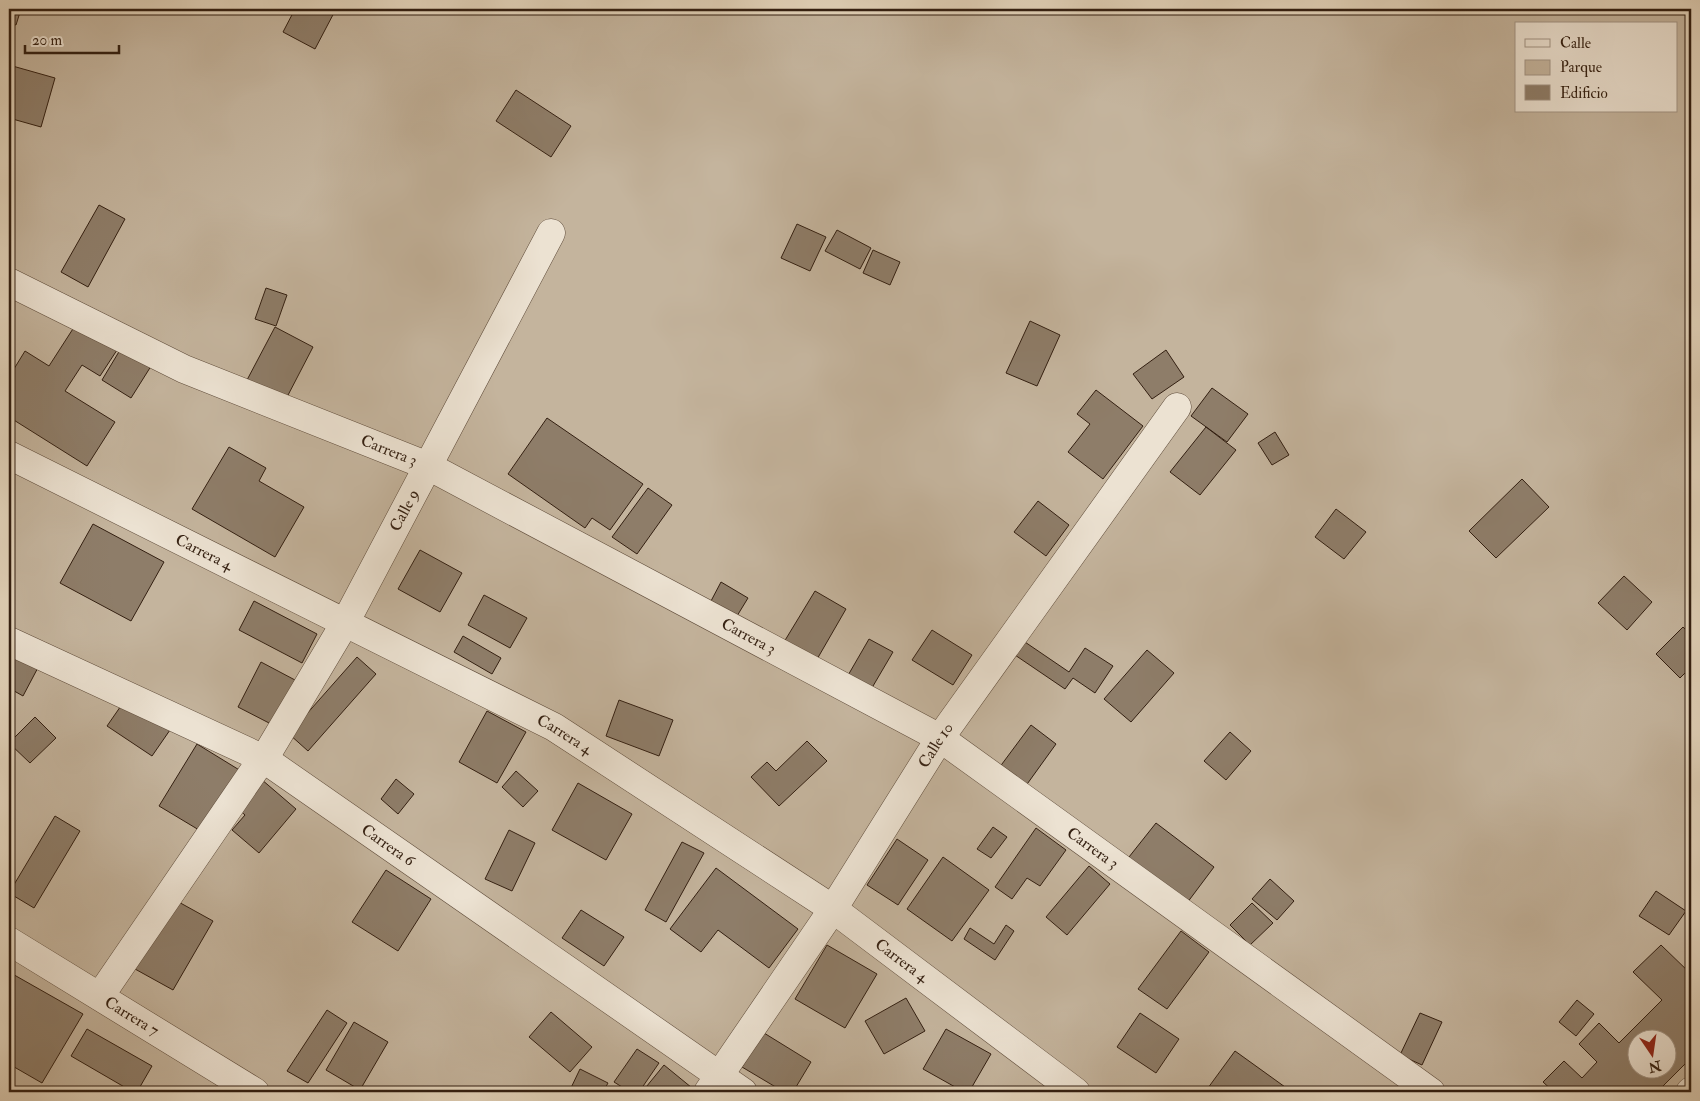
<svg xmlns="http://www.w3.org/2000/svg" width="1700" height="1101" font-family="'IM FELL Double Pica',serif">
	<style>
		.green { fill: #c4b49d; stroke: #7c6a57; fill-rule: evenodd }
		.building { fill: #8e7d69; stroke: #331f11; fill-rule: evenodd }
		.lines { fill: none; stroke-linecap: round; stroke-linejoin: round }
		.street-casing { stroke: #5f4c3b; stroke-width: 29 }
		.street { stroke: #ece2d2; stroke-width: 28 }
		.labels { text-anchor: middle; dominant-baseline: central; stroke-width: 4.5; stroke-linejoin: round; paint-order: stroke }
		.street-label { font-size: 16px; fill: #331f11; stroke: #ece2d2 }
	</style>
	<rect width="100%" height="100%" fill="#e2d3ba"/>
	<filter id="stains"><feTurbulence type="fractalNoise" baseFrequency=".004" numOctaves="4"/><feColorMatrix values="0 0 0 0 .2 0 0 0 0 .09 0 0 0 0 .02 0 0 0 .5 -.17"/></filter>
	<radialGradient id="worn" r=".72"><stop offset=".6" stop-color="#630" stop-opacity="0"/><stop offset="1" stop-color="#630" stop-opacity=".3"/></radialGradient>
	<path class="green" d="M9,9H1691V1092H9ZM1516,24H1676V111H1516ZM1638,1038H1668V1068H1638Z"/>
	<path class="building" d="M9,9H21L16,25L9,23Z
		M295,9H336L315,49L283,32Z
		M9,65L55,78L41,127L9,118Z
		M516,90L571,126L551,157L496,121Z
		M99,205L125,219L88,287L61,272Z
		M797,224L826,237L810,271L781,258Z
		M837,230L871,248L860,269L825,251Z
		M873,250L900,262L890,285L863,273Z
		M266,288L287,295L276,326L255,319Z
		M78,321L119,347L100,376L82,365L65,391L115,422L87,466L9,417V377L25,351L49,366Z
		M1030,321L1060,335L1037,386L1006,373Z
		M275,327L313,347L286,399L247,380Z
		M123,345L153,363L131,398L102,380Z
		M1166,350L1184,377L1152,399L1133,374Z
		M1212,388L1248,414L1227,442L1191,416Z
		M1096,390L1143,426L1103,479L1068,452L1090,424L1077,414Z
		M547,418L643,484L610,530L592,518L585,528L508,474Z
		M1206,427L1236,450L1200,495L1170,472Z
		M1275,432L1289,455L1272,465L1258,443Z
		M229,447L266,468L259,481L304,507L275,557L192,509Z
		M1522,479L1549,507L1496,558L1469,531Z
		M648,488L672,505L637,554L612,537Z
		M1038,501L1069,525L1046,556L1014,532Z
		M1336,509L1366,532L1344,559L1315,537Z
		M93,524L164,562L131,621L60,583Z
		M420,550L462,573L440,612L398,589Z
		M1624,576L1652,602L1627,630L1598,603Z
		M721,582L748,598L737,616L711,601Z
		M815,591L846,609L816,661L784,642Z
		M484,595L527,618L510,648L468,625Z
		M254,601L317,634L302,663L239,630Z
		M1683,627L1691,635V667L1680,678L1656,654Z
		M932,630L972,655L953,685L912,660Z
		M463,636L501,658L492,674L454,652Z
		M869,639L893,652L866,698L843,684Z
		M1022,640L1069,672L1085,648L1113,666L1095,693L1073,678L1065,689L1012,653Z
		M9,642L42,660L23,696L9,688Z
		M1147,650L1174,673L1131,722L1104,699Z
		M357,657L376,674L308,751L289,734Z
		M261,662L295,680L271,724L238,707Z
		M125,700L170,730L152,756L107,726Z
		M619,700L673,720L659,756L606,736Z
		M487,711L526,732L497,783L459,762Z
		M35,717L56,738L30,763L9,743Z
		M1031,725L1056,744L1025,787L999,768Z
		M1230,732L1251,751L1226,780L1204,761Z
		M807,741L827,761L779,806L751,777L767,762L776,771Z
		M197,744L241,771L204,833L159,806Z
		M516,771L538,791L523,807L502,787Z
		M261,779L296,809L259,853L232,830L245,815L236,807Z
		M396,779L414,794L398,814L381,799Z
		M578,783L632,814L606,860L552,830Z
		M55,816L80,831L34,908L9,893Z
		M1156,823L1214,867L1184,907L1125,862Z
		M993,827L1007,837L991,858L977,849Z
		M1036,828L1066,850L1040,886L1027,878L1012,899L995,887Z
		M509,830L535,843L512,891L485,879Z
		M897,839L928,860L898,905L867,885Z
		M682,842L704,853L666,922L645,910Z
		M943,857L989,890L952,941L907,909Z
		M1089,866L1110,884L1067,935L1046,917Z
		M716,868L798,929L769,968L718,930L701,952L670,929Z
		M386,870L431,899L398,951L352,922Z
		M1270,879L1294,901L1277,920L1252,899Z
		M1656,891L1686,911L1669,935L1639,916Z
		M175,900L213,921L173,990L135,969Z
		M1252,903L1273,923L1250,945L1230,925Z
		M581,910L624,937L604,966L562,938Z
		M1006,925L1014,931L995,960L964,939L970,928L994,944Z
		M1181,931L1209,952L1167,1009L1138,989Z
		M827,945L877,974L845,1028L795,999Z
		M1661,945L1691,974V1058L1657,1092H1554L1543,1082L1564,1061L1582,1078L1597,1062L1579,1044L1599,1023L1619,1043L1662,1000L1633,972ZM1638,1038H1668V1068H1638Z
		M9,972L83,1014L42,1083L9,1064Z
		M906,998L925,1031L884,1054L865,1021Z
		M1577,1000L1594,1014L1576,1036L1559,1022Z
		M327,1010L347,1023L308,1083L287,1071Z
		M551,1012L592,1047L570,1072L529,1037Z
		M1140,1013L1179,1039L1156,1073L1117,1047Z
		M1420,1013L1442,1022L1422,1065L1400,1055Z
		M354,1022L388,1042L360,1090L326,1070Z
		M87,1029L152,1066L137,1092H133L71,1056Z
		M946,1029L991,1054L969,1092H964L923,1069Z
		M764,1033L811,1062L793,1092H784L742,1067Z
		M637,1049L659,1063L639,1092H630L614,1082Z
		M1235,1051L1292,1092H1205Z
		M664,1065L697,1092H642Z
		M580,1069L608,1083L603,1092H569Z"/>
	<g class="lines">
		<g class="street-casing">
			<g id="street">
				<path id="s1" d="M9,282L184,369L428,466L940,738L1431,1092"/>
				<path id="s2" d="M9,455L554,727L833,909L1076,1092"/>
				<path id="s3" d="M9,641L264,759L743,1092"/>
				<path id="s4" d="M9,941L255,1092"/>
				<path id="s5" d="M100,996L260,762L264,759L345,623L551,233"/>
				<path id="s6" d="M708,1092L833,909L940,738L1177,407"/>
				<path d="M1690,1092L1691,1091"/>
			</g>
		</g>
		<use href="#street" class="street"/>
	</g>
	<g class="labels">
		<g class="street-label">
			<text stroke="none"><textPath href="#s1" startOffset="416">Carrera 3</textPath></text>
			<text stroke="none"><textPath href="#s5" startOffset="574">Calle 9</textPath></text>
			<text stroke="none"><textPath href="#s2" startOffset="218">Carrera 4</textPath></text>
			<text stroke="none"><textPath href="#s1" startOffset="821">Carrera 3</textPath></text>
			<text stroke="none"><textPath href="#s2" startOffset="622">Carrera 4</textPath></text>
			<text stroke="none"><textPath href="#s6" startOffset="415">Calle 10</textPath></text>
			<text stroke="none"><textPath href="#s3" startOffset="432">Carrera 6</textPath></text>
			<text stroke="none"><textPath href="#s1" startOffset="1226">Carrera 3</textPath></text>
			<text stroke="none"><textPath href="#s2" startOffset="1028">Carrera 4</textPath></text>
			<text stroke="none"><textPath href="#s4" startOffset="144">Carrera 7</textPath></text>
		</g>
	</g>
	<rect width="1700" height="1101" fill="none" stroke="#e2d3ba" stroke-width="30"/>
	<rect x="10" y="10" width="1680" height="1081" fill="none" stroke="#331f11" stroke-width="2.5"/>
	<rect x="15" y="15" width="1670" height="1071" fill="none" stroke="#331f11"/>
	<rect x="1515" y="22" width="162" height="90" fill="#ece2d2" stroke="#a29485"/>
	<rect x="1525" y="39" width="25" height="8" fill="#ece2d2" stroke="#a29485"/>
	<text x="1560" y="48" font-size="15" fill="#331f11">Calle</text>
	<rect x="1525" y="60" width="25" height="15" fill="#c4b49d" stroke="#a29485"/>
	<text x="1560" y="72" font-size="15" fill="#331f11">Parque</text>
	<rect x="1525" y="85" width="25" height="15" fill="#8e7d69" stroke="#a29485"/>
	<text x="1560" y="98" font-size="15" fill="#331f11">Edificio</text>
	<g transform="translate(1652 1054) rotate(167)"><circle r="24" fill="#ece2d2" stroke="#a29485"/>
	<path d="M0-4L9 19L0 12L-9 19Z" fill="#8f2418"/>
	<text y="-8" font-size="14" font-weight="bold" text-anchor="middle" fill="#331f11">N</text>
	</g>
	<path d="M25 45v8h94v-8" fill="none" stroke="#331f11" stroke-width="2.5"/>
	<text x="32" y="45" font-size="15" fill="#331f11" stroke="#ece2d2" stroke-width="4" paint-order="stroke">20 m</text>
	<rect width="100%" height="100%" filter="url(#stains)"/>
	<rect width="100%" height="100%" fill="url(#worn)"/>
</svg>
